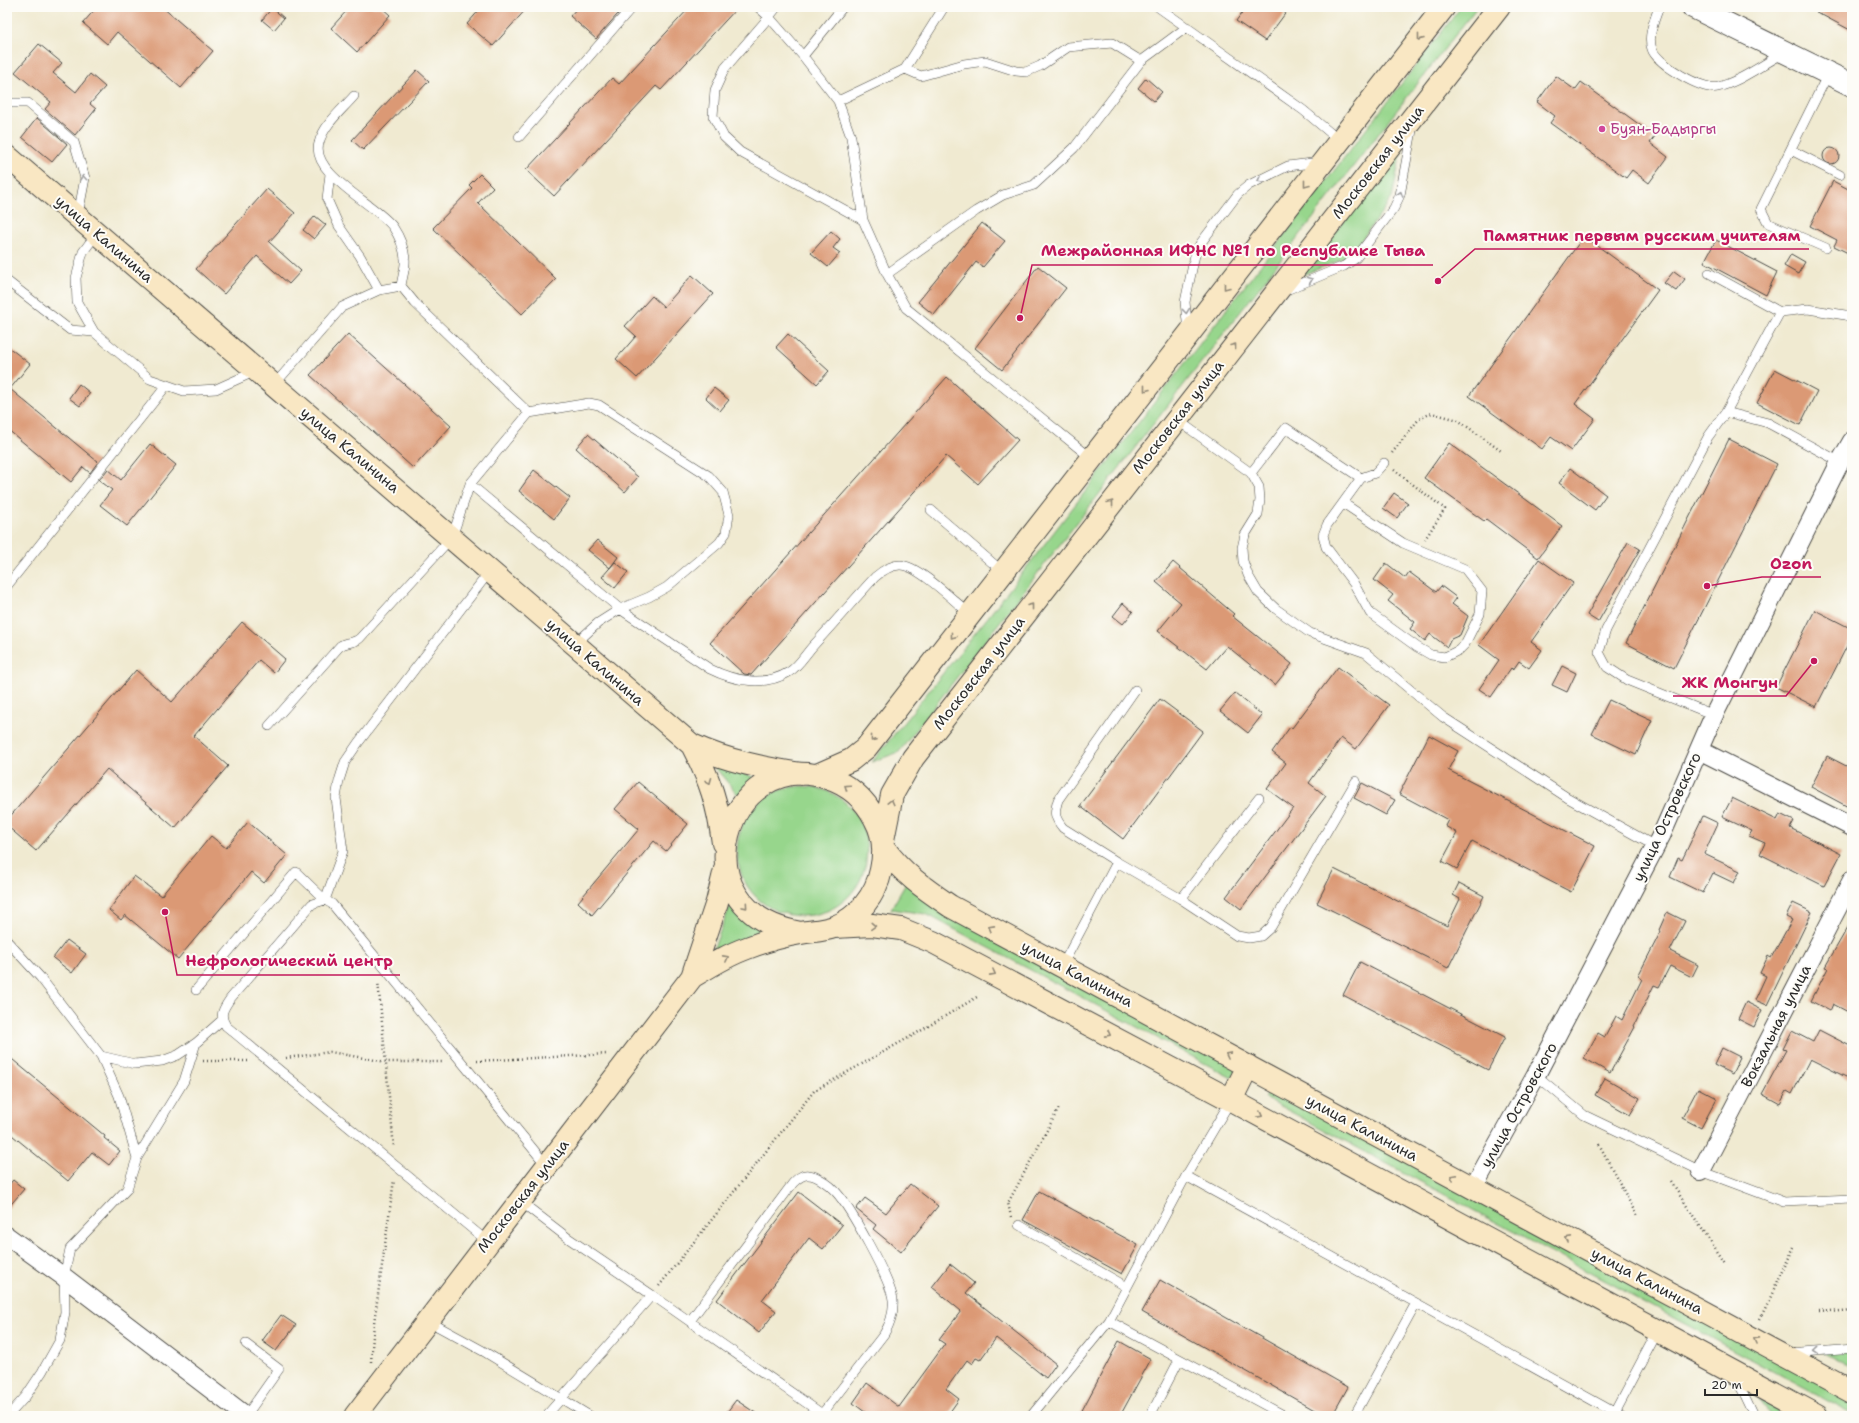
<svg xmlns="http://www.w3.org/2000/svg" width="1859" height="1423" font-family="'Shantell Sans',sans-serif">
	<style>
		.green { fill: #97d68c; stroke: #61805c }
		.building { fill: #db9975 }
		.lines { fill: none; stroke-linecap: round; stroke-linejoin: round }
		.service-casing { stroke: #494844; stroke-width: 10 }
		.minor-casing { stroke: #494844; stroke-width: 20 }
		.tertiary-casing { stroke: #494844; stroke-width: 24 }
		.secondary-casing { stroke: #494844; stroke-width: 24 }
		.path { stroke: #494844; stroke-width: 2.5; stroke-dasharray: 1 3; stroke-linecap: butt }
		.service { stroke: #fff; stroke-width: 9 }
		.minor { stroke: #fff; stroke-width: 18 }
		.tertiary { stroke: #fff; stroke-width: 22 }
		.secondary { stroke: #f9e7c3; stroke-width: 22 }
		.oneway { stroke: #928977 }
		.oneway2 { stroke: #a0a0a0 }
		.hotel-dot { fill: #d1479c; stroke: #fdfcf7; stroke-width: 1.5 }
		.labels { text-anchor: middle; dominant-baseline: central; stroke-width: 4; stroke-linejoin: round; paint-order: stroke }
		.hotel-label { font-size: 15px; fill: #b23c85; stroke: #fdfcf7; text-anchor: start }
		.street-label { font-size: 15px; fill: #2b2b2b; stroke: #fdfcf7 }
		.leader { fill: none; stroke: #c2185b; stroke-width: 1.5 }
		.callout-dot { fill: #c2185b; stroke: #fdfcf7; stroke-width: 1.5 }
		.callout-label { font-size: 16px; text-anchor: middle; font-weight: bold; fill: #c2185b; stroke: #fdfcf7; stroke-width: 4; stroke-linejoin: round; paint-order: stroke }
	</style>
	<rect width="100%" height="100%" fill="#fdfcf7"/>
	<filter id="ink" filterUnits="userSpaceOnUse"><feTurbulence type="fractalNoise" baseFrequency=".025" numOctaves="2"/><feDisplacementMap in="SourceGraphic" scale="8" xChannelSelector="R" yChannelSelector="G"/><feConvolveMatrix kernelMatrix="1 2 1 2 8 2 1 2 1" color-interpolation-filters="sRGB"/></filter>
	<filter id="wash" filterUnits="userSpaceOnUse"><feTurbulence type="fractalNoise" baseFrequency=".012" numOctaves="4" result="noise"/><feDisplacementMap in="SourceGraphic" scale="16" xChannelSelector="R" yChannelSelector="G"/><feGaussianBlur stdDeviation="0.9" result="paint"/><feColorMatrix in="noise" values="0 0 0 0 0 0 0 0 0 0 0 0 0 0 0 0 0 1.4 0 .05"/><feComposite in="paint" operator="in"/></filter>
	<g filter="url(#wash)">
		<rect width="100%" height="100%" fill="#f0ead1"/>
		<path class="green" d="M1461,7H1477L899,752L872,762L988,617Z
			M1402,146L1392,198L1349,257L1302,275Z
			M708,759L753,777L739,796Z
			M737 851a65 65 0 1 1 130 0a65 65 0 1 1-130 0Z
			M908,880L1237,1069L1232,1078L926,914L891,909Z
			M731,903L760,930L710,958Z
			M1272,1088L1852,1400V1414L1265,1098Z
			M1852,1349V1368L1820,1351Z
			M1760,1399L1793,1416H1770Z"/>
		<g id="blocks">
			<path class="building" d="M97,7H162L213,51L181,88L117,32L107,44L83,23Z
				M350,7H381L390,15L357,52L331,28Z
				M482,7H528L493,46L467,24Z
				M578,7H624L596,39L570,16Z
				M690,7H738L661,90L656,86L554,196L526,170L612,78L619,84Z
				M1246,7H1290L1265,41L1236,21Z
				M1807,7H1852V31Z
				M272,8L284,18L274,30L262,20Z
				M39,44L62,63L53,73L76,92L90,74L105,87L90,104L96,109L75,135L45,109L51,102L15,72Z
				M417,70L429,81L363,150L352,140Z
				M1556,76L1575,90L1581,82L1655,136L1650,143L1668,157L1649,183L1632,170L1626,178L1550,123L1555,116L1537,102Z
				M1146,78L1162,92L1154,101L1138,88Z
				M37,118L67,144L52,162L22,137Z
				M1823 156a8 8 0 1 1 16 0a8 8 0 1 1-16 0Z
				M480,174L493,187L478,203L556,279L522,314L433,228L472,188L469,185Z
				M1833,181L1852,191V255L1834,246L1837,240L1810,226Z
				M267,189L295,213L269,242L301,271L289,284L257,256L224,294L196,269Z
				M315,216L326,225L314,239L303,230Z
				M982,223L1005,241L983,267L976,262L934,315L918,302Z
				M831,231L840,239L833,248L840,253L828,267L811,253Z
				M1584,236L1658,290L1575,404L1595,419L1571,451L1551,437L1542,449L1469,396Z
				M1716,240L1777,272L1766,295L1704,262Z
				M1791,254L1805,262L1798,274L1784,266Z
				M1038,266L1066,288L1002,370L975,348Z
				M1674,271L1685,279L1676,291L1664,283Z
				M692,275L713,294L637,378L616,359L636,336L625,326L652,296L664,307Z
				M348,334L451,426L413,468L310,375Z
				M788,334L829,371L817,384L776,347Z
				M7,346L30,364L10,389L98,462L90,473L83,467L71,482L7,429Z
				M1775,369L1817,391L1800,425L1757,403Z
				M947,377L1018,440L978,484L946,456L751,675L744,674L710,643Z
				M79,384L90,393L80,406L69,398Z
				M714,388L729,400L720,411L706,398Z
				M588,434L638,477L625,492L576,448Z
				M1729,439L1777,464L1674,668L1626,643Z
				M1449,443L1562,526L1538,558L1486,519L1484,521L1424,478Z
				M150,444L176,465L127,526L100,505L112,490L99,480L108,469L121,480Z
				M1570,468L1606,495L1595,510L1559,483Z
				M534,470L570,498L554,519L519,491Z
				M1394,493L1408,503L1397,518L1383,508Z
				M597,540L618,557L610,568L588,550Z
				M1628,542L1640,549L1598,622L1587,615Z
				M1539,559L1573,583L1531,642L1542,650L1529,668L1519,661L1513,670L1511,668L1491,697L1479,689L1499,660L1479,645Z
				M615,562L628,572L615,588L602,577Z
				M1173,562L1234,614L1232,616L1292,664L1275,685L1227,646L1207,669L1158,631L1181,603L1156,582Z
				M1386,563L1405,578L1409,572L1436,592L1441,586L1457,598L1452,604L1468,616L1460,635L1451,639L1447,647L1430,634L1425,641L1410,629L1415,622L1388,601L1393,595L1374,580Z
				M1123,603L1133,612L1123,624L1113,616Z
				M1815,610L1852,629V636L1816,707L1776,687Z
				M242,622L285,659L274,673L259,660L194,736L228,766L175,828L107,769L36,851L7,826V820L136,670L172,702Z
				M1562,666L1576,673L1567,692L1552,685Z
				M1338,667L1389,705L1356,749L1341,738L1309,783L1326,796L1241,909L1226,897L1293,808L1267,789L1286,763L1272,752L1290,727L1292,728Z
				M1235,693L1262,715L1248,733L1220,711Z
				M1160,699L1203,731L1123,839L1080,806Z
				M1609,700L1652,720L1636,755L1592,734Z
				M1429,735L1458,751L1448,770L1595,846L1571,892L1472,841L1457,869L1442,861L1457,833L1445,826L1448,820L1399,794Z
				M1827,756L1852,769V809L1811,787Z
				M638,782L688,824L666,851L654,841L592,915L578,902L639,829L615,809Z
				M1362,783L1395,800L1386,815L1354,798Z
				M1732,798L1777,820L1780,814L1794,821L1790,828L1841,854L1824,886L1760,854L1765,843L1749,836L1752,831L1722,817Z
				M1703,816L1718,823L1704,854L1740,871L1734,883L1713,873L1703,893L1670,877L1678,858L1682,860Z
				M248,822L287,855L264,883L251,872L178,959L125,915L121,920L109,910L134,876L161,896L211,836L226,848Z
				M1334,869L1447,926L1460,899L1453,895L1459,883L1484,896L1448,968L1317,903Z
				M1793,903L1812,912L1767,1005L1755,1000L1766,976L1760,973L1768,956L1771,958L1792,920L1786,917Z
				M1667,912L1685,921L1670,951L1698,965L1692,977L1670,966L1659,987L1654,985L1634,1026L1635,1027L1610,1073L1584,1058L1598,1033L1605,1037L1616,1016L1622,1020L1642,979L1638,976L1661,931L1659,930Z
				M1852,920V1014L1833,1004L1830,1011L1811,1001L1828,968L1825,967Z
				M67,940L86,954L72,973L53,958Z
				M1360,962L1505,1037L1488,1070L1343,995Z
				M1746,1002L1762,1010L1754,1027L1738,1019Z
				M1819,1030L1852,1047V1080L1810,1059L1792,1094L1787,1091L1780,1104L1762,1094L1786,1050L1783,1049L1792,1031L1813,1042Z
				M1722,1048L1740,1057L1732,1074L1714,1065Z
				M7,1055L105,1136L104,1138L120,1151L109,1165L92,1152L68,1181L7,1131Z
				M1605,1078L1640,1098L1630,1115L1595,1095Z
				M1698,1088L1717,1098L1701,1128L1682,1118Z
				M13,1180L24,1189L7,1209V1187Z
				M910,1184L938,1206L901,1252L873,1229L876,1225L856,1209L865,1198L886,1213Z
				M1039,1191L1138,1245L1122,1274L1023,1220Z
				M799,1192L842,1225L823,1249L809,1238L762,1300L776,1311L759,1333L717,1300Z
				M950,1264L974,1283L966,1293L1056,1364L1046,1378L996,1338L980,1360L976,1358L972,1364L967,1360L946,1389L959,1399L947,1416H870L853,1403L867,1383L899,1407L945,1344L939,1340L961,1311L932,1287Z
				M1160,1280L1348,1387L1332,1416H1325L1142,1312Z
				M281,1315L296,1325L276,1351L262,1341Z
				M1119,1341L1151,1359L1120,1416H1079Z
				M736,1400L760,1416H724Z"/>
		</g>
	</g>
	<g filter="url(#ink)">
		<use href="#blocks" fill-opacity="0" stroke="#494844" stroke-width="1"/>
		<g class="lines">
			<g class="service-casing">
				<path id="service" d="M758,7L769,17L777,7
					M843,7L803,56L769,17L725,68L715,90L713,116L724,137L740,152L863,220L851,137L838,101L905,69L944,7
					M1158,7L1303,110L1340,141
					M1659,7C1655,19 1647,36 1652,49C1657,64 1702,91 1718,87C1741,81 1763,64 1784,53
					M803,56L838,101
					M905,69L921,76L964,64L985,61L1016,71L1026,72L1040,66L1068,47L1112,43L1141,61
					M354,96C342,110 324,124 319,143C310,174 377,205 393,227C399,236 404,248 405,259C406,267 402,278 401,286
					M7,103H28L74,142L85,178L78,215
					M519,137L632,7
					M1791,150L1840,175
					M330,174L327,199L339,226L360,256L379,290
					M863,220L887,274
					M97,233L83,252L76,278L77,302L94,332L150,379L184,391L216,389L256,371
					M1826,248L1768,223L1761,209L1828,74
					M1709,273L1780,312L1808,309L1845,315L1852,318
					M7,281L70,330L94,332
					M1284,291L1344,266L1356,258L1394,208L1400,195L1413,125
					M1188,331L1185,302L1195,255L1200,244L1238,194L1249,185L1288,166L1320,162
					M274,385L342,307L379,290L401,286L415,303L529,413
					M1726,412L1780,312
					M1176,419L1251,473L1259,487L1260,500L1258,514L1245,535L1242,548L1243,561L1248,575L1258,592L1276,609L1310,633L1366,653L1443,717L1568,798L1655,846
					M1091,458L906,308L887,274L976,211L1003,195L1034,185L1074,148L1141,61L1187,27
					M1251,473L1286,428L1361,478L1327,525L1323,535L1326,547L1354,584L1370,613L1417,647L1431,655L1445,657L1459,650L1465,644L1480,614L1482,591L1465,569L1403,543L1343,503
					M1361,478L1375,473L1384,463
					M470,484L620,609L598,623L575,644
					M931,510L1003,572
					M7,586L167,385
					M1714,715L1627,680L1607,667L1599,652L1606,630L1708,437L1726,412L1768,423L1840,462
					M269,726L340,646C347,641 354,644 360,638L452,537L470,484L529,413L589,403L599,405L709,476L723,492L729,515L726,533L719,543L667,587L649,597L620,609L710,669C734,681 765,687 789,672C798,667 805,655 812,647C833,624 854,600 875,577C882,571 890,565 900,565C918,565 955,602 970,614
					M1117,862L1063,828C1054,817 1054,813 1058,800L1135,690
					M1181,899L1237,936L1249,938L1261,936L1271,927L1356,781
					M7,941L40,977L101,1056L119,1096L137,1158L127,1189L70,1249L64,1277L65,1312L60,1340L42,1372L26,1396L8,1416
					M1062,966L1117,862L1181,899L1259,798
					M196,990L296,872L325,900L343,851L336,798L339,781L345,762L358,743L490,571
					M101,1056L135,1064L162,1061L178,1055L196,1043L222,1020
					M1536,1075L1584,1115L1701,1171L1784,1202L1852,1199
					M137,1158L184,1081L196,1043
					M1186,1176L1621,1416
					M520,1201L568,1238L652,1295L546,1416
					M1019,1225L1127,1287
					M488,1242L226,1026C219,1015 223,1009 230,999L312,904L325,900L332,904L547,1166
					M652,1295L825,1416
					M428,1321L483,1351L590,1416
					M690,1321L793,1183C797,1179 802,1174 808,1175C817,1175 831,1186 836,1192C850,1207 891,1281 893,1300C894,1312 890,1324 884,1334L822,1414
					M1109,1321L1285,1416
					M1792,1354L1852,1349
					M1735,1376L1754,1416
					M1614,1413L1658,1330
					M246,1416L279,1369L246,1344
					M1031,1416L1109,1321L1186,1176L1231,1100
					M1150,1416L1179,1360
					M1354,1416L1416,1303"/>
			</g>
			<g class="minor-casing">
				<path id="minor" d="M1699,750L1852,827
					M1701,1171L1852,880
					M1473,1188L1536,1075L1662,834L1714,715L1840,462L1852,441
					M7,1236L64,1277L246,1416"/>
			</g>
			<g class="tertiary-casing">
				<path id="tertiary" d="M1693,7L1852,85"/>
			</g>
			<g class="secondary-casing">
				<path id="secondary" d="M7,156L692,745C727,761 763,768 801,774
					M692,745C710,780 718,804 723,843
					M817,775L851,760L866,748L1444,7
					M883,840L892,795L913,758L1499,7
					M884,848C902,873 925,889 950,906L1852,1392
					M834,927L872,925L901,929L933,942L1231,1100L1817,1416
					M692,977C710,966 727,955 747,948C763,942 783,936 801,933C812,931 823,931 834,927C858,918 876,895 881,870C885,852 884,835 875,819C865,799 849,785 827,778C727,745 672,911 801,933
					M1231,1100L1248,1066
					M355,1416L692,977L717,902L726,865"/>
			</g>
			<path class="path" d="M1392,453L1419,419L1432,413L1458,420L1501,451
				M1394,470L1445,509L1425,539
				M378,981L394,1148
				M286,1058L330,1052L386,1062H444
				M203,1061H248
				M477,1061L608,1054
				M1599,1144L1637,1216
				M1671,1182L1725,1264
				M1011,1217L1008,1203L1059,1108
				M659,1286L814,1091L917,1033L977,997
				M1819,1312L1852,1309
				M1759,1320L1794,1247
				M371,1362L374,1323L394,1180"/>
			<use href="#service" class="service"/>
			<use href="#minor" class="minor"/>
			<use href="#tertiary" class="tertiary"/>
			<use href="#secondary" class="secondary"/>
		</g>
		<defs><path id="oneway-chevron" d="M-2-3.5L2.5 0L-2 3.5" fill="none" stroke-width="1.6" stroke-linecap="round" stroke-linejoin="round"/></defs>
		<g class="oneway">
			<use href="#oneway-chevron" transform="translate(1420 38) rotate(128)"/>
			<use href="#oneway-chevron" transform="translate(1306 184) rotate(128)"/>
			<use href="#oneway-chevron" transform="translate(1226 287) rotate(128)"/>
			<use href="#oneway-chevron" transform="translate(1234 346) rotate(-52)"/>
			<use href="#oneway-chevron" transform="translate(1146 389) rotate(128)"/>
			<use href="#oneway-chevron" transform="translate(1111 503) rotate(-52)"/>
			<use href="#oneway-chevron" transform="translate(1031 606) rotate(-52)"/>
			<use href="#oneway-chevron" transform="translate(953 636) rotate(128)"/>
			<use href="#oneway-chevron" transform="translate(873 739) rotate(129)"/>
			<use href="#oneway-chevron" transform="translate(709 781) rotate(68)"/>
			<use href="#oneway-chevron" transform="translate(847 787) rotate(-146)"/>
			<use href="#oneway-chevron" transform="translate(891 802) rotate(-76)"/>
			<use href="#oneway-chevron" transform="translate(745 906) rotate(49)"/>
			<use href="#oneway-chevron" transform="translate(873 926) rotate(3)"/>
			<use href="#oneway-chevron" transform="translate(991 928) rotate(-151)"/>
			<use href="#oneway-chevron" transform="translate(726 958) rotate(-28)"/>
			<use href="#oneway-chevron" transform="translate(993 973) rotate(28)"/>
			<use href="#oneway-chevron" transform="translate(1108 1034) rotate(28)"/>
			<use href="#oneway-chevron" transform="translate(1228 1055) rotate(-152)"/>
			<use href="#oneway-chevron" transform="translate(1260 1115) rotate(28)"/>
			<use href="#oneway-chevron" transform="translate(1453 1177) rotate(-152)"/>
			<use href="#oneway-chevron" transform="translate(1568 1239) rotate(-152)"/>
			<use href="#oneway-chevron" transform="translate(1756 1340) rotate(-151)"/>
		</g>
		<g class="oneway2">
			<use href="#oneway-chevron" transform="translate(83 178) rotate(-94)"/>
			<use href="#oneway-chevron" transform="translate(1260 180) rotate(154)"/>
			<use href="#oneway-chevron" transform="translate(1400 194) rotate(-73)"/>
			<use href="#oneway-chevron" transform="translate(1310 280) rotate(-22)"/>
			<use href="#oneway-chevron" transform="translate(1186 311) rotate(84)"/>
			<use href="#oneway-chevron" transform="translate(1817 1352) rotate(175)"/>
		</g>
	</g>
	<circle class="hotel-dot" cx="1602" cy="129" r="4"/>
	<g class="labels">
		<g class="hotel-label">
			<text x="1610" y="129">Буян-Бадыргы</text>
		</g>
		<g class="street-label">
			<text transform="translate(1378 162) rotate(-52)">Московская улица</text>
			<text transform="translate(104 239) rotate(41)">улица Калинина</text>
			<text transform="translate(1178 417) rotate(-52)">Московская улица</text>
			<text transform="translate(350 450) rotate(40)">улица Калинина</text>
			<text transform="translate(595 662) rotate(41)">улица Калинина</text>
			<text transform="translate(979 673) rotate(-52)">Московская улица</text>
			<text transform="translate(1667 817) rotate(-65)">улица Островского</text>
			<text transform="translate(1077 974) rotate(28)">улица Калинина</text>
			<text transform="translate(1776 1026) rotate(-63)">Вокзальная улица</text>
			<text transform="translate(1519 1105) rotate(-61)">улица Островского</text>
			<text transform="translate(1362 1128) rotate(28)">улица Калинина</text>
			<text transform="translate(523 1196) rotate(-52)">Московская улица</text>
			<text transform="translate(1647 1281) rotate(28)">улица Калинина</text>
		</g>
	</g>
	<path class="leader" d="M1438 281L1475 249H1809M1020 318L1032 265H1433M1707 586L1762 577H1821M1814 661L1786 696H1673M165 912L177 975H400"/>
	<g class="callout-dot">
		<circle cx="1438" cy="281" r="4"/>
		<circle cx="1020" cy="318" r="4"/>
		<circle cx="1707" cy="586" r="4"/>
		<circle cx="1814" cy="661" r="4"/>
		<circle cx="165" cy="912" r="4"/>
	</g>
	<g class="callout-label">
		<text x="1642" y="241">Памятник первым русским учителям</text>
		<text x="1233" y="256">Межрайонная ИФНС №1 по Республике Тыва</text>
		<text x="1791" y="569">Ozon</text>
		<text x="1730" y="688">ЖК Монгун</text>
		<text x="289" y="966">Нефрологический центр</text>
	</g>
	<rect width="1859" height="1423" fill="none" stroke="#fdfcf7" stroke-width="24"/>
	<path d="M1705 1389v6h52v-6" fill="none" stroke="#2b2b2b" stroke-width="2"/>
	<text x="1711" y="1389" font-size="12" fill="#2b2b2b" stroke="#fdfcf7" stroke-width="3" paint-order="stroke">20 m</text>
</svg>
